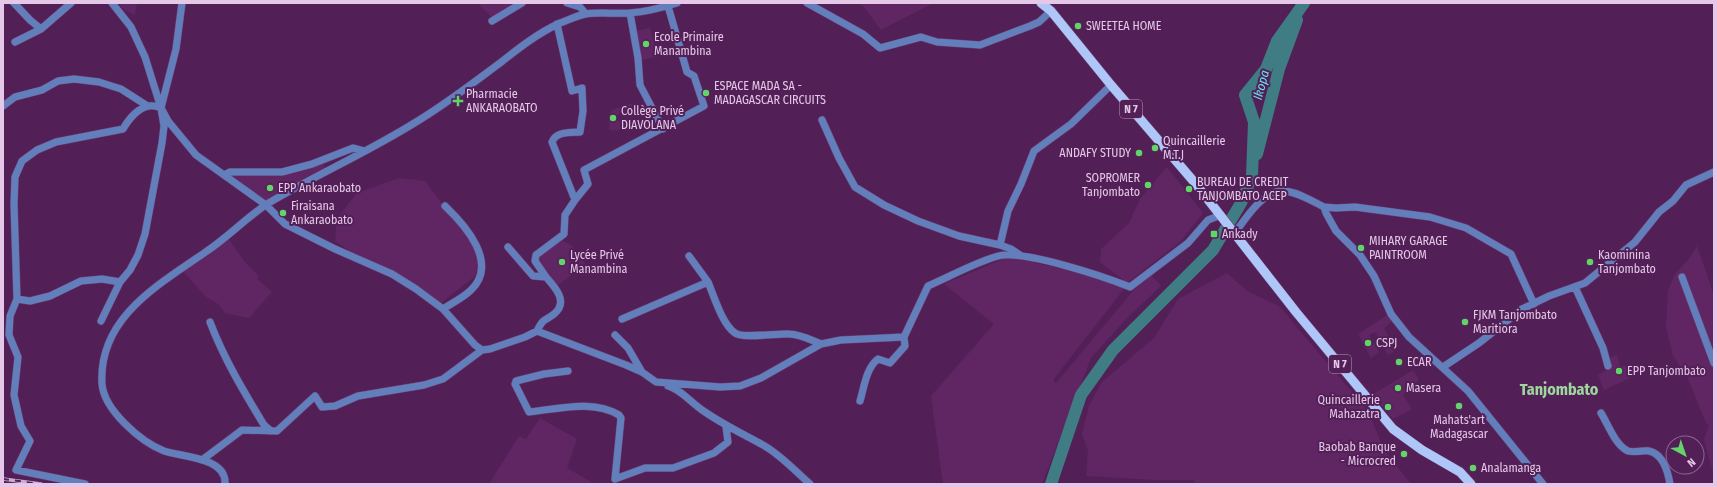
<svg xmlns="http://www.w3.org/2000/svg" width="1717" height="487" font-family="'Fira Sans Condensed',sans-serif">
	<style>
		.built { fill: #5f2663 }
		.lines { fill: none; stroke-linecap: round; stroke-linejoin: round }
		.river { stroke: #407c83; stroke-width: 12 }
		.minor-casing { stroke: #6c3e71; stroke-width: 8 }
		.major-casing { stroke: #6c3e71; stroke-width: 10 }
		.minor { stroke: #627ebb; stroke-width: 7 }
		.major { stroke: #aec6f8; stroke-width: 9 }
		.rail-casing { stroke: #ceadd1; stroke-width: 3.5 }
		.rail { stroke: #522057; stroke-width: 2; stroke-dasharray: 6; stroke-linecap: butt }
		.poi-dot { fill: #63d468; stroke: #522057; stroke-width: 1.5 }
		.labels { text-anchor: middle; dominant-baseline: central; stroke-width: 4; stroke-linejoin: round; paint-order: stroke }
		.shield { fill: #522057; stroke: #b995bc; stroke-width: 1 }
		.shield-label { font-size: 11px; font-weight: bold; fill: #e5c7e7 }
		.poi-label { font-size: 12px; fill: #e5c7e7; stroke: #522057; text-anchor: start }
		.water-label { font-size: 13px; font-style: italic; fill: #64e4f1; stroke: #522057 }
		.district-label { font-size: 16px; font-weight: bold; fill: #9dd79d; stroke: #522057 }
	</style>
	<rect width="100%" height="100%" fill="#522057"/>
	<path class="built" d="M119,3H137L135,16L122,8Z
		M478,3H517L492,18Z
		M861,3H933L881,30Z
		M650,28L658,57L640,60L636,31Z
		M631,103L633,108L617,115L616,121H620L621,126L619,131L609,130L610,113L612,110Z
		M323,162L325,169L267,201L230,175H265Z
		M1167,167L1203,213L1180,242L1127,283L1100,262L1101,249L1129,223L1140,199Z
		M399,178L425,181L443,205L467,230L481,261L474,277L441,303L409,283L396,272L359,257L335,241L337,218L357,193Z
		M228,238L244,261L258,275L257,279L272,292L249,318L225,313L218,304L206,297L182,270Z
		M562,240L572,246L586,265L558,285L547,274L538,260V256Z
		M1697,246L1714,295V476L1704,440L1709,425L1706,423L1686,374L1673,356L1666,327L1668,290L1675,274L1688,260Z
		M1008,257L1096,276L1127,285L1053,380L1056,383L1134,290L1150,274L1161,286L1126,319L1091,358L1042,484H943L931,396L994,324L944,284Z
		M1227,273L1247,291L1279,306L1368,411L1384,450L1411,484H1195L1194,480H1157L1086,476L1088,451L1082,434L1089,406L1102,382L1154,338L1178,299Z
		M1389,314L1394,320L1384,328L1395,351L1388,355L1375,332L1369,335L1379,352L1371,358L1358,334Z
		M1617,355L1620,367L1631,364L1634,376L1604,390L1598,375L1611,368L1608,358Z
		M1413,370L1419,380L1403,395L1412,409L1393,419L1372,395Z
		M540,418L577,439L567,468L595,484H489L519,436L526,439Z"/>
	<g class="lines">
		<path class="river" d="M1257,154L1279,69L1297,20
			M1051,484L1081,395L1113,350L1213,250L1241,203L1252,176L1254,122L1245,95L1266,69L1277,41L1304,3"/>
		<g class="minor-casing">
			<path id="minor" d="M14,3L30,20L41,29
				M112,3L131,27L145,57L161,108L168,121L196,155L266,205L285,224L335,249L392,274L416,289L443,309L475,345L482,350L490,349L525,337L537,331L626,365L642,372L656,382L720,387L740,386L761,378L821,344L841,340L904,337L928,286C951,276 974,263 998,256C1022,249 1105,277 1130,287L1188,243L1208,220L1221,215
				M567,3L580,7L586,14
				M807,3L863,34L880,48L921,37L937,42L980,45L1030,26L1039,22L1051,11
				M630,13L638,58L640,85L663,129
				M492,21L522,3
				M15,42L41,29L71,3
				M3,106L15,97L42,90L58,81L74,79L99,82L121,89L146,105
				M822,120L839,158L855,187L884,205L918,221L959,236L1000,245L1011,249L1020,255
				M224,175L230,172H282L312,164L353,148L364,151
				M575,200L588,184L584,170L704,106L694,76L687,72L668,6
				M1324,207L1336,208L1355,207L1430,217L1466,228L1511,254L1534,304
				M1235,233C1245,219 1264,189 1284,191C1298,192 1312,201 1324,207L1326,213L1336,231L1360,255L1374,276L1391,314L1409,337L1468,391L1543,484
				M1000,245L1008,211L1021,184L1034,151L1071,124L1111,85
				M508,247L533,276L546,277C555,287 569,302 554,314C544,322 544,317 537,331
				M546,277L535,261L536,255L564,234L565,215L575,200L552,142C556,131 570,133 580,132L583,111L582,88L572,91L557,24
				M1682,277L1714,363
				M120,282L130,270L138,255L145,234L162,143L164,126L161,108L176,49L182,3
				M708,282C714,296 722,324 735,333C743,339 777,333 789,334C800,334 811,340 821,344
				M1575,287L1603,348L1608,366
				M17,299L10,316L9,335L18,357L14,395L21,426L30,441L16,470L85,484
				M443,309C452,303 463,298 471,290C499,263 465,225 445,206
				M622,319L708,282L689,256
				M101,321L120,282L102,279L81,281L50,296L30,301L17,299L14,204L15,177L22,161L37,150L56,142L123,129C131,115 145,100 161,108
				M210,322C224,359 244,392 264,425L271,431
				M615,335L628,348L642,372
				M1443,367L1479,343L1522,309L1549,296L1585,283L1635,242L1659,212L1673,201L1686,185L1714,172
				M568,371L544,374L516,381L515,384L529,412C558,409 593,399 619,415L621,418L615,479L645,468H673L714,453L728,442L726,427
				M668,386C682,390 692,404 705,412C724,425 743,434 763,445C781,455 795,471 810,484
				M860,401C864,388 866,368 878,359L890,363L905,346L904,337
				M1601,413C1608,424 1615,445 1628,451C1634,453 1643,450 1649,451C1663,454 1668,472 1670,484
				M202,460L242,430L277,431L315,396L322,407L335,406L358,396L424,385L443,379L482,350
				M225,484C227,457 181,457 164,451C141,442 104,410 102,384C98,317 160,284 207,251C228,237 246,218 267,204C316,175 368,152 416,122C446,104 473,83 500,63C519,48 538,33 560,23C568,20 576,16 585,14C599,12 615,14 630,13C646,12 661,8 677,3"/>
		</g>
		<g class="major-casing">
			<path id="major" d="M1041,3L1051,11L1111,85L1195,183L1296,312L1393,429L1422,450L1460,472L1471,484"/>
		</g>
		<use href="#minor" class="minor"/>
		<use href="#major" class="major"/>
		<g class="rail-casing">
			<path id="rail" d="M3,479L41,484"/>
		</g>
		<use href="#rail" class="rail"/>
	</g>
	<g class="poi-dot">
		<circle cx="1078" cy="26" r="4"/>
		<circle cx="646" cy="44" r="4"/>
		<circle cx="706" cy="93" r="4"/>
		<path d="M456 95h4v4h4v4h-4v4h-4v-4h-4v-4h4z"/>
		<circle cx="613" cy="118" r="4"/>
		<circle cx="1155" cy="148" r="4"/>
		<circle cx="1139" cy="153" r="4"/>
		<circle cx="1148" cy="185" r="4"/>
		<circle cx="270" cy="188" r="4"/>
		<circle cx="1189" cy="189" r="4"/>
		<circle cx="283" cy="213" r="4"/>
		<rect x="1210" y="230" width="8" height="8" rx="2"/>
		<circle cx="1361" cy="248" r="4"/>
		<circle cx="562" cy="262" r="4"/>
		<circle cx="1590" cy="262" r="4"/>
		<circle cx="1465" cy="322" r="4"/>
		<circle cx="1368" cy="343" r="4"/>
		<circle cx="1399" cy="362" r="4"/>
		<circle cx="1619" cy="371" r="4"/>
		<circle cx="1398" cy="388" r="4"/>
		<circle cx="1459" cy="406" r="4"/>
		<circle cx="1388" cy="407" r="4"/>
		<circle cx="1404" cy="454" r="4"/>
		<circle cx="1473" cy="468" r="4"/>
	</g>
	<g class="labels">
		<g class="shield">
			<rect x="1120" y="100" width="22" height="18" rx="3"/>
			<rect x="1329" y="355" width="22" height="18" rx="3"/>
		</g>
		<g class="shield-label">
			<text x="1131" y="109">N 7</text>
			<text x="1340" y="364">N 7</text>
		</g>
		<g class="poi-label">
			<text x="1086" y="26">SWEETEA HOME</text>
			<text x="654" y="37">Ecole Primaire<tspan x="654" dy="14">Manambina</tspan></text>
			<text x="714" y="86">ESPACE MADA SA -<tspan x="714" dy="14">MADAGASCAR CIRCUITS</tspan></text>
			<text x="466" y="94">Pharmacie<tspan x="466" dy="14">ANKARAOBATO</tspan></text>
			<text x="621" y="111">Collège Privé<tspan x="621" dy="14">DIAVOLANA</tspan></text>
			<text x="1163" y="141">Quincaillerie<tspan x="1163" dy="14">M.T.J</tspan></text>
			<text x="1131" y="153" text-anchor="end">ANDAFY STUDY</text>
			<text x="1140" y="178" text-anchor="end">SOPROMER<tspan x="1140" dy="14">Tanjombato</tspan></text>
			<text x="1197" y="182">BUREAU DE CREDIT<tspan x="1197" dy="14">TANJOMBATO ACEP</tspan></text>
			<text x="278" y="188">EPP Ankaraobato</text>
			<text x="291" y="206">Firaisana<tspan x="291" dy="14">Ankaraobato</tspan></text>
			<text x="1222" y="234">Ankady</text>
			<text x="1369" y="241">MIHARY GARAGE<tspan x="1369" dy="14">PAINTROOM</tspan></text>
			<text x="570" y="255">Lycée Privé<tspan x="570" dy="14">Manambina</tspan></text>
			<text x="1598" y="255">Kaominina<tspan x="1598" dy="14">Tanjombato</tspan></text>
			<text x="1473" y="315">FJKM Tanjombato<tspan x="1473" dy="14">Maritiora</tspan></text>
			<text x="1376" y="343">CSPJ</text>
			<text x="1407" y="362">ECAR</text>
			<text x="1627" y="371">EPP Tanjombato</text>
			<text x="1406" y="388">Masera</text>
			<text x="1380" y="400" text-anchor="end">Quincaillerie<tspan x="1380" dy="14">Mahazatra</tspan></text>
			<text x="1459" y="420" text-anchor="middle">Mahats'art<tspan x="1459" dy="14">Madagascar</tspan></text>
			<text x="1396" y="447" text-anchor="end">Baobab Banque<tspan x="1396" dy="14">- Microcred</tspan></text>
			<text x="1481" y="468">Analamanga</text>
		</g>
		<g class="water-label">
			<text transform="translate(1261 85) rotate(-75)">Ikopa</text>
		</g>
		<g class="district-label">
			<text x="1559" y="389">Tanjombato</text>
		</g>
	</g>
	<rect width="1717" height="487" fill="none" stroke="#e5c7e7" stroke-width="8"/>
	<g transform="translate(1685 455) rotate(140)"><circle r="19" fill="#522057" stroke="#8d6391"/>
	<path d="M0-3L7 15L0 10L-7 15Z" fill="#63d468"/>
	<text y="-6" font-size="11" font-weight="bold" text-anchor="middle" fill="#e5c7e7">N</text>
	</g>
</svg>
